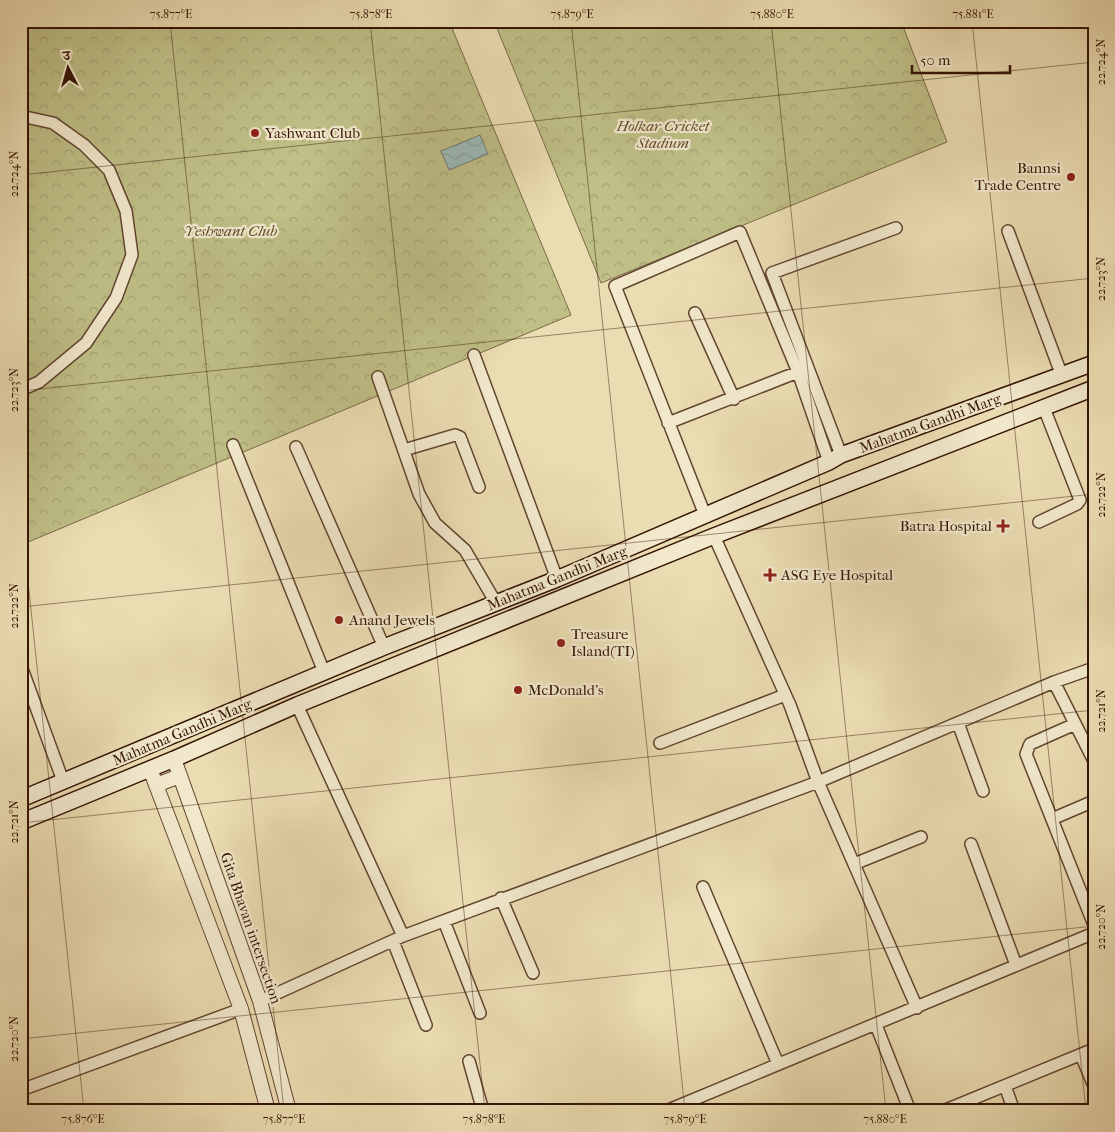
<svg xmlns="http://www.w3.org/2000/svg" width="1115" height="1132" font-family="'IM FELL French Canon','Noto Serif Devanagari',serif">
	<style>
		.park { fill: url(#park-crowns); stroke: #7a6a46 }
		.water { fill: url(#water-waves); stroke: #73776f }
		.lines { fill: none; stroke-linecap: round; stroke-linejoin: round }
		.minor-casing { stroke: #624630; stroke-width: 14 }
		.tertiary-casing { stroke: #624630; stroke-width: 16 }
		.secondary-casing { stroke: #351404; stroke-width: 18 }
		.minor { stroke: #f2e9cd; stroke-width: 11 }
		.tertiary { stroke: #f2e9cd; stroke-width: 14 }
		.secondary { stroke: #f2e9cd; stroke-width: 15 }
		.ticks { fill: none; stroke: #351404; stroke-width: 1; stroke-opacity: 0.45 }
		.poi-dot { fill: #8f2418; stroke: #f2e9cd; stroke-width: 2 }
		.labels { text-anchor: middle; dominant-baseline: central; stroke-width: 4.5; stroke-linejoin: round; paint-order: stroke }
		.park-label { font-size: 15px; font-style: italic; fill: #5e472b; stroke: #f2e9cd }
		.poi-label { font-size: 15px; fill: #351404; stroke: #f2e9cd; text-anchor: start }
		.street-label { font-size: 15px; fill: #351404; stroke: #f2e9cd }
		.neatline { fill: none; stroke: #351404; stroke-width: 2 }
		.ticks-label { font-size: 12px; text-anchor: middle; fill: #351404 }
	</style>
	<defs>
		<pattern id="park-crowns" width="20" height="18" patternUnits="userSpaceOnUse" patternTransform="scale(1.25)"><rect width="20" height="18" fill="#bfbf87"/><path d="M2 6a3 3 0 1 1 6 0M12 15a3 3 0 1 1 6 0" fill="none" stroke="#a5a373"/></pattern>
		<pattern id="water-waves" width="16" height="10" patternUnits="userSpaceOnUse" patternTransform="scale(1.25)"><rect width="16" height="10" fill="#9db9b7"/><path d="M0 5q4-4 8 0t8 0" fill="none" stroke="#889e9c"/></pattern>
	</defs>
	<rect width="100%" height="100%" fill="#ebddb2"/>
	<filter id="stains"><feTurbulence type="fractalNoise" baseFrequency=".004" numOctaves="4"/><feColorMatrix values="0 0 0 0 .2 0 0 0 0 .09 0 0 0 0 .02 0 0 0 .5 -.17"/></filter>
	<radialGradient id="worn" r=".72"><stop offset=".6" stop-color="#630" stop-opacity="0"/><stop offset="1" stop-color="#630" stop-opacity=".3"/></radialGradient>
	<path class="park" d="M21,21H449L571,315L21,545Z
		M494,21H901L947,142L601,283Z"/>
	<path class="water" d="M480,135L488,154L449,170L441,151Z"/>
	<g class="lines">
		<g class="minor-casing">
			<path id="minor" d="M21,116L53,123L84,145L109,170L126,211L132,255L116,298L86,343L39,382L21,390
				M1008,231L1062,376
				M695,313L734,399
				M474,355L557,579
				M378,377L419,494L435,523L465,550L496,603
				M668,423L798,372
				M233,445L324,672
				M296,447L384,647
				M404,450L455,435L460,437L479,487
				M841,455L772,273L896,228
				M705,515L615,286L740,232L798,372L829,462
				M1039,522L1077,504L1080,500L1044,408
				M714,536L790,705L818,782L917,1008
				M21,666L63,781
				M1054,682L1094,761
				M297,705L403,936
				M958,723L983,791
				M1075,724L1030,744L1026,754L1094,925
				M660,743L785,695
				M1052,819L1094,801
				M971,844L1016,965
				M854,864L921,837
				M703,887L778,1064
				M501,898L533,973
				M444,921L480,1013
				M393,941L426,1025
				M260,1001L403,936L818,782L1054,682L1094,668
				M876,1025L910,1111
				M1081,1055L1094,1086
				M469,1061L483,1111
				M1005,1086L1014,1111
				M21,1090L241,1009
				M666,1111L1094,933
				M943,1111L1094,1049"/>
		</g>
		<g class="tertiary-casing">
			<path id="tertiary" d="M174,759L260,1001L289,1111
				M150,769L241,1009L268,1111
				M156,785L180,776"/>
		</g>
		<g class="secondary-casing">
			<path id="secondary" d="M21,799L384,647L557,579L829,462L841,455L1094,363
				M21,822L174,759L297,705L714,536L1094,388"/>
		</g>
		<use href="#minor" class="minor"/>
		<use href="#tertiary" class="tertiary"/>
		<use href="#secondary" class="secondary"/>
	</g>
	<path class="ticks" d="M170,21L284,1111M370,21L485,1111M571,21L685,1111M771,21L886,1111M972,21L1086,1111M21,175L1094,62M21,391L1094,278M21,515L84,1111M21,607L1094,494M21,823L1094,710M21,1039L1094,926"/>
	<g class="poi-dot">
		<circle cx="255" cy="133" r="5"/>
		<circle cx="1071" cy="177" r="5"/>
		<path d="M1000.5 518.5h5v5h5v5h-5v5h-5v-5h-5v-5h5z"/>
		<path d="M767.5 567.5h5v5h5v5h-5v5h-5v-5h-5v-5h5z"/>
		<circle cx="339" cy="620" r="5"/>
		<circle cx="561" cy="643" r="5"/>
		<circle cx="518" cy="690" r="5"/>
	</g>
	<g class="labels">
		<g class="park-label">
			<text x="663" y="126">Holkar Cricket<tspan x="663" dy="17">Stadium</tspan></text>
			<text x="231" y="231">Yeshwant Club</text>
		</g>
		<g class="poi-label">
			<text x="265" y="133">Yashwant Club</text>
			<text x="1061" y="168" text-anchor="end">Bannsi<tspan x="1061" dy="17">Trade Centre</tspan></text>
			<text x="992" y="526" text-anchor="end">Batra Hospital</text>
			<text x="781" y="575">ASG Eye Hospital</text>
			<text x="349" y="620">Anand Jewels</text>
			<text x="571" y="634">Treasure<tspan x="571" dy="17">Island(TI)</tspan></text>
			<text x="528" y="690">McDonald's</text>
		</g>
		<g class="street-label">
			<text transform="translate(930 423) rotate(-20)">Mahatma Gandhi Marg</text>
			<text transform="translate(557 578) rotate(-22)">Mahatma Gandhi Marg</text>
			<text transform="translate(182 732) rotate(-23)">Mahatma Gandhi Marg</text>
			<text transform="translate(251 928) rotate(71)">Gita Bhavan intersection</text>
		</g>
	</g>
	<rect width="1115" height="1132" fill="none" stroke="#ebddb2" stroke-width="55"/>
	<g transform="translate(68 68) rotate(354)" stroke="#f2e9cd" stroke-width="4" paint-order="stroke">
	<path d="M0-4L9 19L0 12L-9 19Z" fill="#351404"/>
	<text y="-8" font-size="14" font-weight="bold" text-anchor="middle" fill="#351404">उ</text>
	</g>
	<path d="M912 65v8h98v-8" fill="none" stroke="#351404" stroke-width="2.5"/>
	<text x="920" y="65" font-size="15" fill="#351404" stroke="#f2e9cd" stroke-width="4" paint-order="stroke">50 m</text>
	<rect x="28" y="28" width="1060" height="1076" class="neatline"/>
	<g class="ticks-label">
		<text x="171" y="18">75.877°E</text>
		<text x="371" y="18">75.878°E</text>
		<text x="572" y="18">75.879°E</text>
		<text x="772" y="18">75.880°E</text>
		<text x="973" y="18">75.881°E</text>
		<text transform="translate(1101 62) rotate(-90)" y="4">22.724°N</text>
		<text transform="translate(14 174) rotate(-90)" y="4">22.724°N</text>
		<text transform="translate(1101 279) rotate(-90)" y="4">22.723°N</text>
		<text transform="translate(14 390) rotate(-90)" y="4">22.723°N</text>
		<text transform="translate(1101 495) rotate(-90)" y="4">22.722°N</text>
		<text transform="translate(14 606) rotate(-90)" y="4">22.722°N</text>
		<text transform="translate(1101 711) rotate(-90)" y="4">22.721°N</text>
		<text transform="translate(14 822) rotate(-90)" y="4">22.721°N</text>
		<text transform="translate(1101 927) rotate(-90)" y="4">22.720°N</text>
		<text transform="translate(14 1039) rotate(-90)" y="4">22.720°N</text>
		<text x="83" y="1123">75.876°E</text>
		<text x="284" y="1123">75.877°E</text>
		<text x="484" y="1123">75.878°E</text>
		<text x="685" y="1123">75.879°E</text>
		<text x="885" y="1123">75.880°E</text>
	</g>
	<rect width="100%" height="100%" filter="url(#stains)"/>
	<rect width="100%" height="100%" fill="url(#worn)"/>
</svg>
